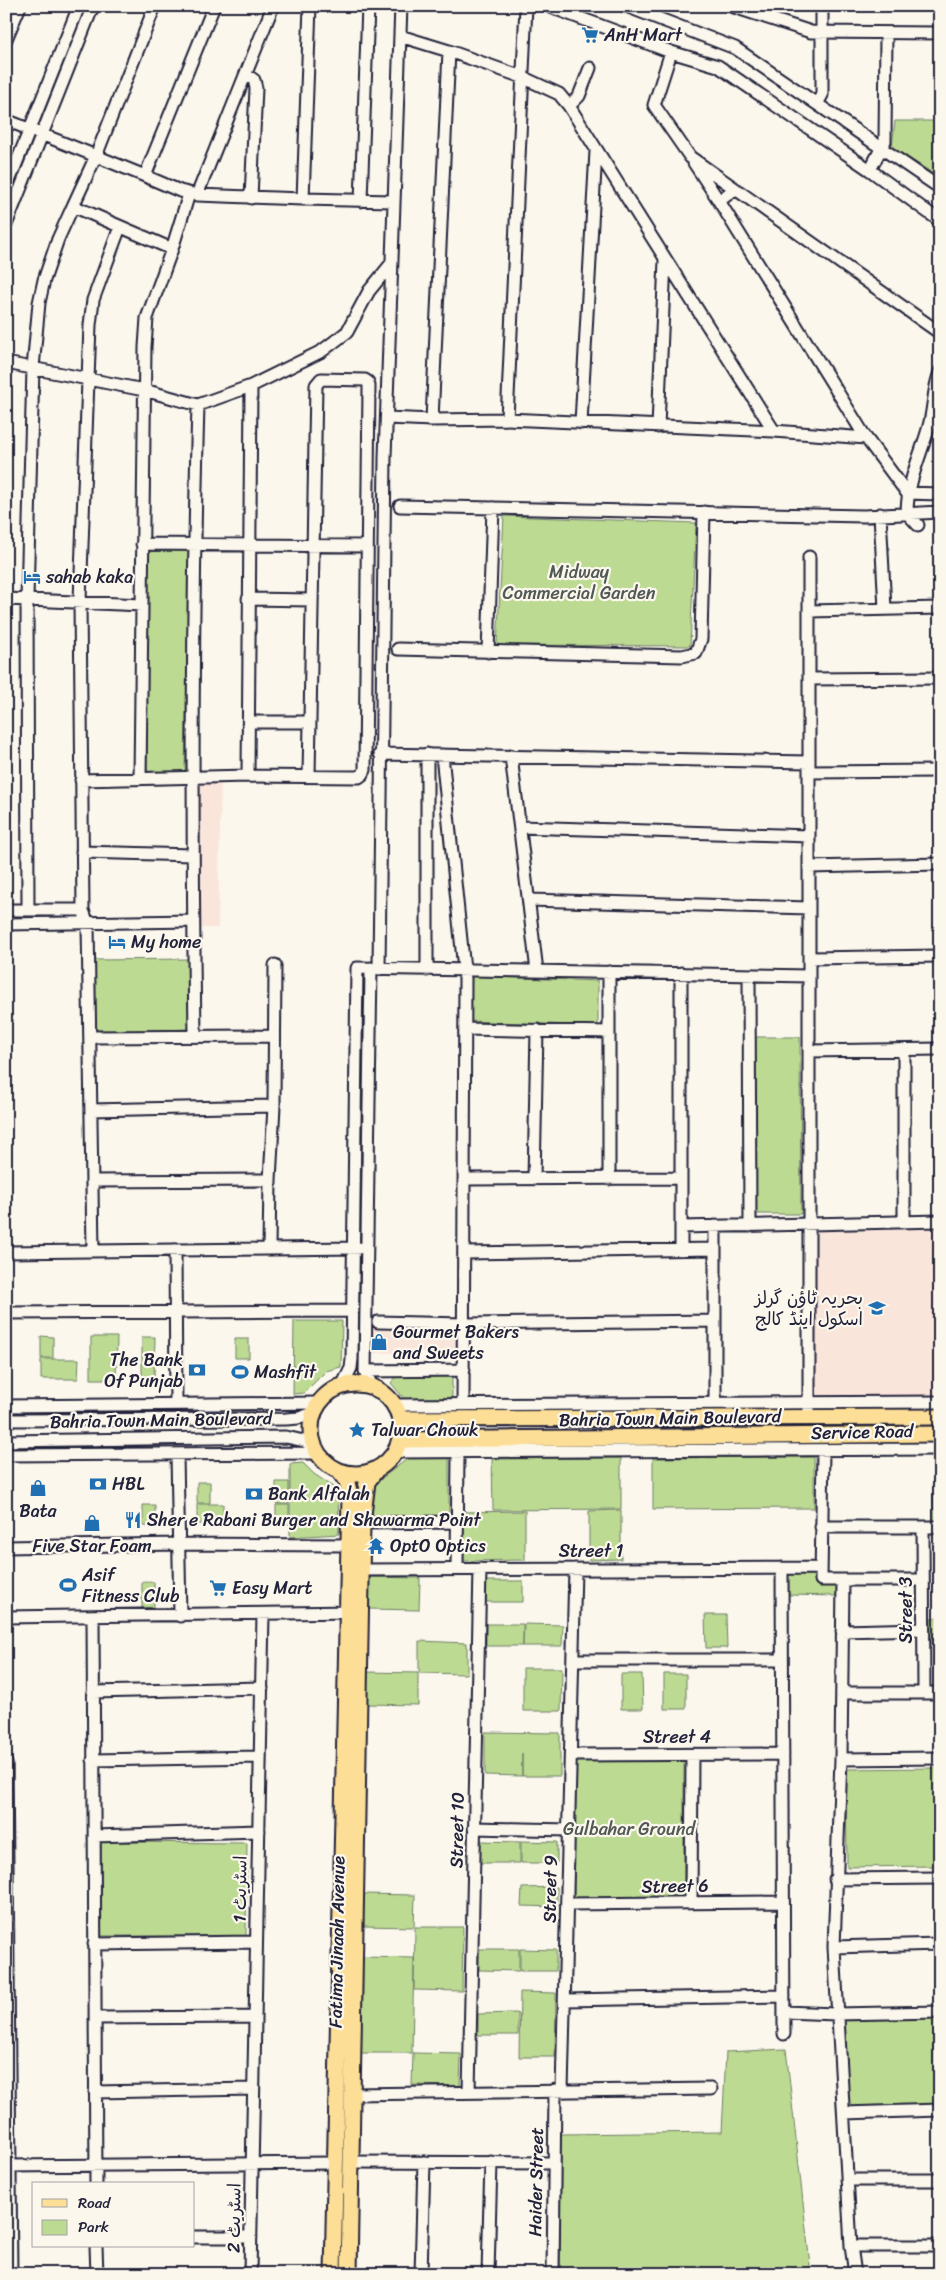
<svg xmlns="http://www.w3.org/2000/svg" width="946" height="2280" font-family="Sriracha,'Playpen Sans Arabic',sans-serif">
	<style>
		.built { fill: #fae5db }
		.green { fill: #bcda92; stroke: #6f7e66 }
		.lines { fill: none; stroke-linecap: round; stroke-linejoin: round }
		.minor-casing { stroke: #22223b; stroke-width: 15 }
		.major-casing { stroke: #22223b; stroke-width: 19 }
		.minor { stroke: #fbf7ec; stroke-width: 11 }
		.major { stroke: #fcde96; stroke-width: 15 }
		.labels { text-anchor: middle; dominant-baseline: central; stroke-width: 4.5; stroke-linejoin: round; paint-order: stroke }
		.poi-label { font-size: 18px; fill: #22223b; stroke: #fbf7ec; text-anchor: start }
		.park-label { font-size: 18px; fill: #505955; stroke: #fbf7ec }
		.street-label { font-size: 18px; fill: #22223b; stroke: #fbf7ec }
	</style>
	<rect width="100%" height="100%" fill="#fbf7ec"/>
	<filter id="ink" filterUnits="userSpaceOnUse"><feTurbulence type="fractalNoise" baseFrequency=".02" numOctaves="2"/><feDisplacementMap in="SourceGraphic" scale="10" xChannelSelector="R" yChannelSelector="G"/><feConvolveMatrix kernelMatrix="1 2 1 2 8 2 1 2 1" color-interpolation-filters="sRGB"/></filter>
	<g filter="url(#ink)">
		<path class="built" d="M221,782L218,928H201L200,783Z
			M940,1227V1398L815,1397V1229Z
			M372,1326L459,1327V1352L371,1353Z"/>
		<path class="green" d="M895,121H940V178L892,147Z
			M504,516L696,523L690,646L497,645Z
			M189,549L185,773L147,772L148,552Z
			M190,959L191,1029L96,1032L94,960Z
			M469,976L598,981V1026L470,1021Z
			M754,1037H800L801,1214H756Z
			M294,1321H342L341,1367L326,1371L304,1393L293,1394Z
			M41,1336L53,1337V1358H41Z
			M91,1337H117L116,1379H91Z
			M142,1337H155L154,1380H142Z
			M235,1339H249V1358H235Z
			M41,1359H79L78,1379H41Z
			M452,1375V1401H406L391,1383L397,1376Z
			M449,1455V1516L372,1517L373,1485L411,1456Z
			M814,1457V1508L653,1509V1458Z
			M621,1458V1509L493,1510L492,1459Z
			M303,1463L314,1474L338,1490L339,1534L290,1537V1464Z
			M197,1482H210V1503H197Z
			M276,1482H289V1504H276Z
			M933,1495H940V1521H934Z
			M197,1504H223V1524H197Z
			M143,1505H155V1526H143Z
			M276,1505H289V1524H276Z
			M621,1510V1559L589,1560V1511Z
			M525,1511V1560L461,1561L460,1512Z
			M788,1573H815V1584H837L836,1596L788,1595Z
			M368,1577L420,1578L419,1610L368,1609Z
			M486,1581H523V1602H486Z
			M142,1582H154V1608H142Z
			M705,1615H726L727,1648H706Z
			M931,1618H940V1644H931Z
			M486,1624H523V1646H486Z
			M524,1624L563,1625L562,1646H523Z
			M419,1641L467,1643V1674L419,1673Z
			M523,1668H562L561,1711H523Z
			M367,1672L418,1673V1705L366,1704Z
			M621,1674H642L643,1709H621Z
			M664,1674H686V1709H664Z
			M485,1732L560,1733V1776H522V1753V1776L485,1775Z
			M574,1761H684V1898H574Z
			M937,1768L938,1866L847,1867L846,1769Z
			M480,1841L520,1842V1863H480Z
			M521,1841L557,1842V1863H521Z
			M101,1842L247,1843L246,1936H101Z
			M557,1887V1907L521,1906L522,1888Z
			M363,1894L415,1895L414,1927L362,1926Z
			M415,1927H463L462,1991L414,1990Z
			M479,1949H519V1971L479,1970Z
			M520,1949L556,1950V1971H520Z
			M362,1957L414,1958L412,2053H361Z
			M520,1992L556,1993L555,2057H519Z
			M516,2013L518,2014V2035H478V2014Z
			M940,2017V2105L848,2109L841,2020Z
			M786,2049L811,2274H560L561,2134L722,2132L726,2052Z
			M413,2053L461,2054L460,2086L412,2085Z"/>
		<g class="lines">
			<g class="minor-casing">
				<path id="minor" d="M273,6L197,195L303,199
					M310,6L303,199L393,201
					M548,6L671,52L718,66L870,170L940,221
					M626,6L735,48L940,188
					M731,6L811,32L940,33
					M400,36L449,51
					M6,39L20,6
					M671,52L654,105L690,157L940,333
					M247,75L254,80L256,88L251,198
					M817,104L822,95V6
					M569,106L579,96L590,68
					M6,120L96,156L73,206L172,249L147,318L145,347L140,779
					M694,163L719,201
					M870,170L885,141L886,33
					M145,176L96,156L155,6
					M6,189L79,6
					M735,189L719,201L866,438L907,493
					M197,195L180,191L145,176L214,6
					M361,201L368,6
					M6,225L93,6
					M172,249L189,194
					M6,363L144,390L198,405C192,615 192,825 195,1035
					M198,405L251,386L322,351L347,332L369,291L391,264
					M387,418L432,420L507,419L526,6
					M507,419L774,431L866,438
					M432,420L449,51L522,77L559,94L569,106L774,431
					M581,423L596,151
					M658,427L665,260
					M907,493L940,494
					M400,506L864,516L940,512
					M880,514L885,609
					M918,525L907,513C907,482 921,455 929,426C934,408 933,389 940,372
					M142,544L367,546
					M809,557V1417
					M6,599L142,605
					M248,599L312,600
					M809,611L940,608
					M398,649L682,656L696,653L701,639L704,512
					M488,652L493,508
					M809,679L940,678
					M249,722H310
					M380,754L809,762
					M442,755L465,979L463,1404
					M511,756L537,971
					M809,772L940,771
					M248,776L251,386
					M81,780L248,776L359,777L363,774L365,770L369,386L368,382L365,380L321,379L316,385L309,776
					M520,827L809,836
					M82,852L192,855
					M809,867L940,864
					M529,900L809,908
					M6,910H83
					M28,910L27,599L33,368L39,303L44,280L58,239L73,206
					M6,924L193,921
					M809,958L940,956
					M371,968L365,1371L372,1386
					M379,969L385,457L401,6
					M427,970V754
					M681,973V1250
					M749,975L750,1226
					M465,1029L609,1032
					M90,1037L274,1036
					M809,1051L940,1049
					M91,1110L274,1106
					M465,1179L681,1178
					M534,1179L537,1030
					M609,1179V972
					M92,1181L270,1180
					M904,1222V1050
					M715,1226V1402
					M681,1227L940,1221
					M269,1249L270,1180L274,1106L275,965
					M175,1250L176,1404
					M93,1251L88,924L83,910L80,601L90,325L93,300L120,227
					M6,1252L359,1248
					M464,1253L715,1249
					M6,1313L353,1311
					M378,1322L464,1324L715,1321
					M365,1371L464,1370
					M342,1386L351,1368L352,1359L357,968L809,976
					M395,1405L940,1402
					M6,1406L319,1403
					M6,1420L286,1419L299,1418L314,1413
					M6,1441L286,1437L304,1441L315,1447
					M823,1450L821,1580H923
					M395,1452L940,1449
					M177,1454L180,1616
					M6,1455L318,1453
					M362,1523L458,1522
					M821,1527H940
					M923,1527L924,1693
					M6,1547L178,1544L348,1545
					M782,1568L784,2034
					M457,1569L458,1451
					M362,1570L820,1568
					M843,1581L841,1759L834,1947L851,2246L855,2274
					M93,1616L96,2184
					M6,1617L354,1612
					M842,1631L923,1629
					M573,1660H782
					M93,1692L262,1688
					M842,1693H940
					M571,1755L783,1754
					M841,1759L940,1758
					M93,1760L260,1757
					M6,1763L11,2274
					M474,1828L569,1830
					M94,1836L259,1831
					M835,1879L940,1878
					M691,1903L692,1755
					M567,1904L783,1902
					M94,1944L256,1942
					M834,1947L940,1944
					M565,2000L784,1996
					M784,2012L836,2014L940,2012
					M95,2018L255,2017
					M562,2091L575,1569
					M95,2092L253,2089
					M469,2092L480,1569
					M353,2094L711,2089
					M844,2113L940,2110
					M352,2162L553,2163
					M6,2166L335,2163
					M847,2180H940
					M194,2237H251
					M96,2246L97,2274
					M851,2246H940
					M250,2274L263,1614
					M421,2274L424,2162
					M488,2274L491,2162
					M553,2274L555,2090"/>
			</g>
			<g class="major-casing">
				<path id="major" d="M311 1429a45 45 0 1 1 90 0a45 45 0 1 1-90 0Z
					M401,1419L940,1417
					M400,1440L940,1434
					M333,2274L350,1495L347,1482L339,1471
					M349,2274L362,1523L367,1482L376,1470"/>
			</g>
			<use href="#minor" class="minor"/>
			<use href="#major" class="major"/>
		</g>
	</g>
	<defs>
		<g id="supermarket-bare" transform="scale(1.35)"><path d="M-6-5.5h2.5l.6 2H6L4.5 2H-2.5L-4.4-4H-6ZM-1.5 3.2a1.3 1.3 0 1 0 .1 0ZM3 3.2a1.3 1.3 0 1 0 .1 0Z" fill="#1f6fb2" stroke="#fbf7ec" stroke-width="2.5" paint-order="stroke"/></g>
		<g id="hotel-bare" transform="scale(1.35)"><path d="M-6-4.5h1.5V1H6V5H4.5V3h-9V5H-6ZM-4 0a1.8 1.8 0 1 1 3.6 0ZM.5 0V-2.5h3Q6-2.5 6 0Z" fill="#1f6fb2" stroke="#fbf7ec" stroke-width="2.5" paint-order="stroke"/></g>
		<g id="school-bare" transform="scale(1.35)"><path d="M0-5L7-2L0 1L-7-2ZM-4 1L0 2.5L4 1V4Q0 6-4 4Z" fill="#1f6fb2" stroke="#fbf7ec" stroke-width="2.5" paint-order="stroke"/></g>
		<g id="shop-bare" transform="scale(1.35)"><path d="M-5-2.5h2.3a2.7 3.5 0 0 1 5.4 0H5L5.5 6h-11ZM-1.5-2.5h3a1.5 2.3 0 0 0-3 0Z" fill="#1f6fb2" stroke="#fbf7ec" stroke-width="2.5" paint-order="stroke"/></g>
		<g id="bank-bare" transform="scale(1.35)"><path d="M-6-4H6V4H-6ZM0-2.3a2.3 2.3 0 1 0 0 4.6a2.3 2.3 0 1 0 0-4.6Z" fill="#1f6fb2" stroke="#fbf7ec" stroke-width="2.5" paint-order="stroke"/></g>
		<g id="stadium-bare" transform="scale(1.35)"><path d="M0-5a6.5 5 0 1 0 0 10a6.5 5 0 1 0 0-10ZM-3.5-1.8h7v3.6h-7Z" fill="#1f6fb2" stroke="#fbf7ec" stroke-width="2.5" paint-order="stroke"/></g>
		<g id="sight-bare" transform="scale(1.35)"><path d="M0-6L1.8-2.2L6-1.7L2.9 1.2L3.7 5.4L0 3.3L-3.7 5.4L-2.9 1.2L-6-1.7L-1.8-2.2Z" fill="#1f6fb2" stroke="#fbf7ec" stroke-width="2.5" paint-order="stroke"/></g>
		<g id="restaurant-bare" transform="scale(1.35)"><path d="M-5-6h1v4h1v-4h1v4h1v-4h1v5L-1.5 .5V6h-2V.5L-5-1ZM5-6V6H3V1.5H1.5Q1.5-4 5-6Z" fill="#1f6fb2" stroke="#fbf7ec" stroke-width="2.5" paint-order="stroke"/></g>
		<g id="temple-bare" transform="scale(1.35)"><path d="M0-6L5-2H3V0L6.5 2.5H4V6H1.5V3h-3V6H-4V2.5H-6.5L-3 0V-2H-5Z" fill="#1f6fb2" stroke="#fbf7ec" stroke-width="2.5" paint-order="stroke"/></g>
	</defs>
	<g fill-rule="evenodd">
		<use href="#supermarket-bare" x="590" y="35"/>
		<use href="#hotel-bare" x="32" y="577"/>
		<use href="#hotel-bare" x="117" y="942"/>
		<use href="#school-bare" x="877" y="1308"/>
		<use href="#shop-bare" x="379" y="1342"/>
		<use href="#bank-bare" x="197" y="1370"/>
		<use href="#stadium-bare" x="240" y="1372"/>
		<use href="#sight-bare" x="357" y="1430"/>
		<use href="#bank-bare" x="98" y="1484"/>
		<use href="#shop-bare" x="38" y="1488"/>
		<use href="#bank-bare" x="254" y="1494"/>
		<use href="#restaurant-bare" x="133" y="1520"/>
		<use href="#shop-bare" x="92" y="1523"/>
		<use href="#temple-bare" x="376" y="1546"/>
		<use href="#stadium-bare" x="68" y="1585"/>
		<use href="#supermarket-bare" x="218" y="1588"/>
	</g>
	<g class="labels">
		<g class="poi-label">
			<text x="604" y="35">AnH Mart</text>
			<text x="46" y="577">sahab kaka</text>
			<text x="131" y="942">My home</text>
			<text x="863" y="1298" text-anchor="end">بحریہ ٹاؤن گرلز<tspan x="863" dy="21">اسکول اینڈ کالج</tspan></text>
			<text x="393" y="1332">Gourmet Bakers<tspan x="393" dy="21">and Sweets</tspan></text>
			<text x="183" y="1360" text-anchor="end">The Bank<tspan x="183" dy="21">Of Punjab</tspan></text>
			<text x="254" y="1372">Mashfit</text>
			<text x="371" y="1430">Talwar Chowk</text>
			<text x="112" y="1484">HBL</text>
			<text x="268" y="1494">Bank Alfalah</text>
			<text x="38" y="1511" text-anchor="middle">Bata</text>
			<text x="147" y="1520">Sher e Rabani Burger and Shawarma Point</text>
			<text x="92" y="1546" text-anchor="middle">Five Star Foam</text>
			<text x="390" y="1546">OptO Optics</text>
			<text x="82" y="1575">Asif<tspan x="82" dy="21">Fitness Club</tspan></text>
			<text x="232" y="1588">Easy Mart</text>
		</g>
		<g class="park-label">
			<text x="579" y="572">Midway<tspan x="579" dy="21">Commercial Garden</tspan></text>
			<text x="629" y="1829">Gulbahar Ground</text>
		</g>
		<g class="street-label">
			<text transform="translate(670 1418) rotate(-1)">Bahria Town Main Boulevard</text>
			<text transform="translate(161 1420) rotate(-1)">Bahria Town Main Boulevard</text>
			<text transform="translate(862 1432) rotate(-1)">Service Road</text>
			<text x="591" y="1551">Street 1</text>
			<text transform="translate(906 1610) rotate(-90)">Street 3</text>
			<text x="677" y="1737">Street 4</text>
			<text transform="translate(457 1830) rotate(-89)">Street 10</text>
			<text transform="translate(675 1886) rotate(-1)">Street 6</text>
			<text transform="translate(240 1889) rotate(-89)">اسٹریٹ 1</text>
			<text transform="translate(550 1889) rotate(-89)">Street 9</text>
			<text transform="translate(337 1942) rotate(-89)">Fatima Jinaah Avenue</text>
			<text transform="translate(536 2182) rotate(-89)">Haider Street</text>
			<text transform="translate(234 2218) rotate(-89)">اسٹریٹ 2</text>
		</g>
	</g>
	<rect width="946" height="2280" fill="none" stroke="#fbf7ec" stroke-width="25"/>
	<rect x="12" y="12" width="921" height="2255" fill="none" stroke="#22223b" stroke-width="2" filter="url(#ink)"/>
	<rect x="32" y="2182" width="162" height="65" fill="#fbf7ec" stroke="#a4a2a5"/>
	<rect x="42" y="2199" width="25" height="8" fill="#fcde96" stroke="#a4a2a5"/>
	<text x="78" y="2208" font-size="15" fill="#22223b">Road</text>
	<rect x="42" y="2220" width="25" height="15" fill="#bcda92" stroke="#a4a2a5"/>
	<text x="78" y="2232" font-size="15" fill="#22223b">Park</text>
</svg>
